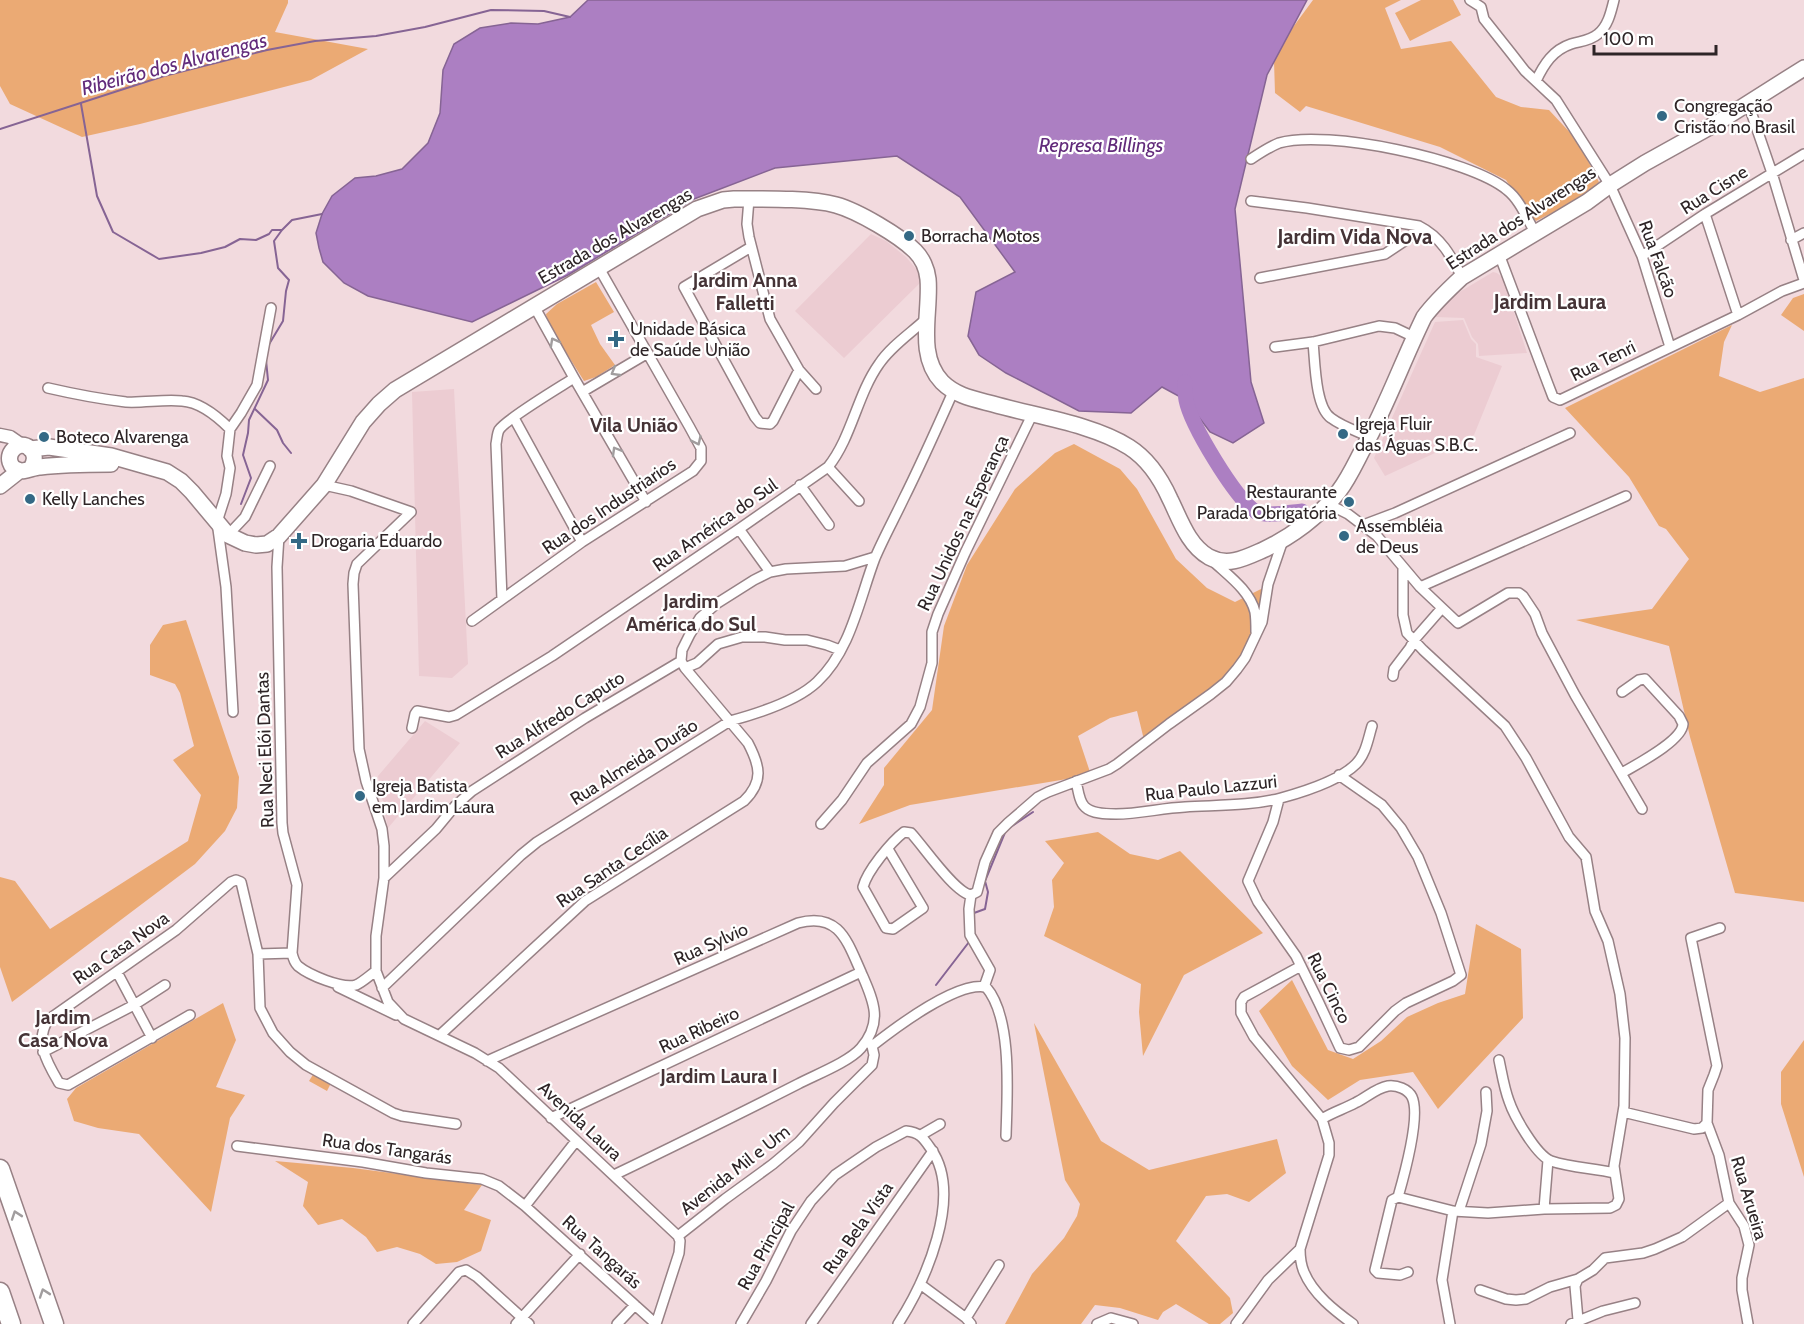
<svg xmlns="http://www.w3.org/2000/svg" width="1804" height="1324" font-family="Cabin,sans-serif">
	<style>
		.built { fill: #ecccd2 }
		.green { fill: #ebaa74 }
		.water { fill: #ac7fc2; stroke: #866494; stroke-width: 1.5 }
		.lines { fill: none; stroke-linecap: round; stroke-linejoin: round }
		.stream { stroke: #866494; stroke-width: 2 }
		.river { stroke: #ac7fc2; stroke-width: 15 }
		.minor-casing { stroke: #978185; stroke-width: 12 }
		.tertiary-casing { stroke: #978185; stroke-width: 15 }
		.primary-casing { stroke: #978185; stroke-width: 18 }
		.motorway-casing { stroke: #978185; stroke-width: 21 }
		.minor { stroke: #fff; stroke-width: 9 }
		.tertiary { stroke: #fff; stroke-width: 12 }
		.primary { stroke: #fff; stroke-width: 15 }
		.motorway { stroke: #fff; stroke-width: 18 }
		.oneway { stroke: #a19d9e }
		.poi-dot { fill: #346985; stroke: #fff; stroke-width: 2 }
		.labels { text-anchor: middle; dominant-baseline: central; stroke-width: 4.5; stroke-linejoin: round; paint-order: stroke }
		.poi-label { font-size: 18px; fill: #2e2527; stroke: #fff; text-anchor: start }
		.street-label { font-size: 18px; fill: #2e2527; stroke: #fff }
		.water-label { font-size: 20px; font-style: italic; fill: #622b7b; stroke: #fff }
		.neighbourhood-label { font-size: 20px; font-weight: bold; fill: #453336; stroke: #fff }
		.quarter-label { font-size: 21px; font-weight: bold; fill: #453336; stroke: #fff }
	</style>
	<rect width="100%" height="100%" fill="#f2dade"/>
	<path class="built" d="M871,234L886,241L906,257L917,270L921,282L844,358L795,311Z
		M1493,272L1497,273L1503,278L1527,353L1479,356L1478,344L1472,337L1464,318L1435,317L1447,301L1453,296Z
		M1463,320L1471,339L1476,344V357L1502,366L1474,435L1385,476L1374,458L1435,322Z
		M454,389L468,664L452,678L419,676L412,392Z
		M425,721L460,743L388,828L378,776Z"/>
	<path class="green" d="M0,0H288V3L275,32L368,49L311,80L140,124L82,137L10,104L0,86Z
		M1313,0H1401L1385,8L1401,49L1451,41L1496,97L1521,107L1549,110L1577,140L1599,182L1576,201L1536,221L1531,216L1522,198L1516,196L1506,180L1440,147L1306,106L1300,112L1275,93L1274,61L1288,34Z
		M1421,0H1453L1461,15L1410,41L1395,13Z
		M596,282L614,312L591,325L600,344L615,365L596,377L584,381L547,322L546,314L557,304Z
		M1804,294V331L1781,315L1793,298Z
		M1732,325L1724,342L1719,376L1760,392L1804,378V902L1735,893L1690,737L1669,646L1576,620L1652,609L1689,559L1666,529L1659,526L1629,477L1565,408Z
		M1074,444L1120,469L1137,489L1176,559L1207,588L1235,602L1263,588L1258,621L1242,656L1231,673L1189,707L1167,720L1144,740L1137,711L1110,718L1078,736L1090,772L1079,777L910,805L859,824L884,785V768L932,710L944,626L967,565L1015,489L1055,453Z
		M186,620L239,777L237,808L225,831L195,864L12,1002L0,967V877L15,881L50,929L188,841L201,795L173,760L194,746L180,693L175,684L150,675V645L163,625Z
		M1098,832L1130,854L1158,860L1180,851L1263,933L1184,975L1143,1056L1139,1012L1141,984L1044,936L1054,907L1052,880L1064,863L1045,841Z
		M1476,924L1521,949L1523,1018L1438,1109L1413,1072L1360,1080L1328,1100L1292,1066L1259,1011L1292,980L1328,1050L1353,1059L1381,1041L1407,1017L1438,1003L1465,994Z
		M223,1003L236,1040L216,1087L245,1095L230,1118L211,1212L139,1134L98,1128L74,1121L67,1099L76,1088Z
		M1034,1023L1101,1141L1149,1170L1277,1139L1286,1173L1249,1202L1227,1194L1206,1196L1176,1241L1230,1298L1233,1313L1220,1324H1209L1176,1304L1163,1312L1158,1320L1120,1308L1095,1305L1081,1324H1005L1032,1274L1064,1238L1077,1216L1080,1204L1065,1180Z
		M1804,1040V1177L1781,1104V1072Z
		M314,1073L331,1083L327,1091L309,1081Z
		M275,1161L353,1168L482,1185L464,1210L491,1220L481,1251L457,1262L436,1264L420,1254L397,1247L377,1252L366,1237L342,1219L318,1225L303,1206L308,1182Z"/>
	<path class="water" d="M588,0H1307L1267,75L1235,209L1251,382L1264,423L1233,443L1210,432L1186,400L1162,387L1131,413L1079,411L1006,373L979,355L968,336L976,292L1015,272L960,197L897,156L775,168L694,199L568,275L472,322L368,296L344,283L323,262L319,248L316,233L322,214L332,196L355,178L376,176L402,169L428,143L440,113L443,70L454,44L480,28L511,23L538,24L570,17Z"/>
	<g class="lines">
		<path class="stream" d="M81,104L97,196L113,232L159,259L201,253L225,247L240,239L256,240L269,234L272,230H282L292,220L322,214
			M0,129L164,76L267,50L315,41L376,36L425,27L491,10L544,11L570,17
			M268,346L283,321L286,291L289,280L278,268L274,241L282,230
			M255,409L277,430L283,443L291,453
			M241,504L251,478L243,455L248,433L249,420L268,380L266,360
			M974,923V913L985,909L988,892L985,881L1006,830L1033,812
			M936,985L969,942"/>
		<path class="river" d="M1185,382C1185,388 1185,394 1186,400C1191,425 1235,498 1256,512C1265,517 1291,512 1302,511"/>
		<g class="minor-casing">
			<path id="minor" d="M1470,0L1481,7L1484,19L1511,53L1525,71L1556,100L1610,185L1642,256L1670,347
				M1536,81C1544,64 1553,50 1571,44C1580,41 1590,41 1598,34C1608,26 1611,12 1614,0
				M1748,103L1772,173L1804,280
				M1251,159C1260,153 1269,147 1279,143C1326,129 1470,159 1507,190C1520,200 1527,219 1535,232
				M749,199L747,224L749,237L770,319L799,370L816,389
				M1251,201L1307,208L1419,226C1441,237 1451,256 1462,277
				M1705,214L1738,315
				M1791,240L1804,233
				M751,247L684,287L755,417L760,423L770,424L773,421L799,370
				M1499,254L1548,384L1553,397L1560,400L1738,315L1782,291L1804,283
				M1642,256L1705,214L1804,154
				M1260,278L1385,254L1409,238L1419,226
				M534,306L574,378L646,502
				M1313,342C1315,361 1315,407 1331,418C1343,427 1357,431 1370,437
				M1275,347L1313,342L1379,326L1395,328L1414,337
				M48,388C74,394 100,399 126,402C145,403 164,399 182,401C200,402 218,417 230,429L227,456L230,468L226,494L217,522L226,587L233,712
				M582,392L648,353
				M514,418L582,542
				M230,429L241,413L257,385L271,308
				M828,467L859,501
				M324,485L351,491L411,512L357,564L354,573L353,584L359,749L366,781L382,829L384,846V878L376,936V971L388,1002L404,1019L475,1053L499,1068L678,1236L680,1241L679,1253L656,1324
				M800,485L829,525
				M1328,504L1348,514L1377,536L1420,587L1458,623L1508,593H1519L1523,596L1535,614L1542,633L1575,695L1642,809
				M1363,525L1395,513L1570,433
				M739,529L770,572
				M228,535L245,517L270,466
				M279,536L277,567L282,823L283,833L297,885L292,953C293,958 294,962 298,966C309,975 342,989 356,985C363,982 370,975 376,971
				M1214,562C1229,576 1250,591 1255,612C1256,618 1256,625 1256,632
				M1403,568V615L1407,633L1423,650L1505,726L1526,758L1569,837L1586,857L1595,911L1608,941L1620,994L1625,1038L1624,1106L1614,1166L1619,1199L1616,1205L1610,1208L1544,1209L1488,1213L1453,1211L1398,1197L1392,1200L1375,1270L1378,1273L1400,1275L1408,1272
				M1420,587L1626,496
				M502,599L496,444C497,439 497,434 499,430C506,419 560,387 574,378
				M472,621L582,542L693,471L701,461V448L689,426L599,268
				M685,668L697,663L718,644L742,637H765L785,640H807L827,645L840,650
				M1393,676L1394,669L1410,648L1414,640L1442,608
				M1622,692L1639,680L1645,679L1679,716L1683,724C1682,741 1637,764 1622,773
				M412,728L415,714L417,711L449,717L456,715L552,656L739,529L828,467C852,437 857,395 879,364C891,346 911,333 926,319
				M1076,781C1078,789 1079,802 1085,807C1092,814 1107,814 1116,814C1139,814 1162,808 1185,807C1217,805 1250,806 1281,798C1303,792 1340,780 1356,764C1366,754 1368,739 1372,726
				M1279,799L1273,822L1248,881L1258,902L1296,956L1319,1003L1340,1048L1349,1050L1359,1047L1395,1011L1406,1003L1453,981L1461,975L1441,913L1418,857L1401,828L1382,805L1339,775
				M821,824L842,800L867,763L911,724L920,707L932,663V632L938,614L965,553L1032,415
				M888,849L923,908L893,929L886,928L863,887C867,871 891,842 904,832L911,833C924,847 955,893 971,895
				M384,878L436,829L455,806L472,791L585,718L681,661
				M971,895L977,892L985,862L998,833L1008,823L1038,797L1048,792L1109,769L1117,764L1169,724L1211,694L1226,682L1237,669L1245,658L1262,622L1268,584L1283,540
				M971,895L969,909L970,935L990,970L984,987
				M1720,928L1691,938L1717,1066L1714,1075L1708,1090L1707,1123L1719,1155L1729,1203L1744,1226L1749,1245L1742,1278V1290L1748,1324
				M258,954L292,953
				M1301,966L1244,997L1241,1002V1013L1254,1037L1322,1119L1329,1143V1155L1300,1249C1300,1257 1301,1265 1304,1272C1313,1294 1335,1311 1353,1324
				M117,972L152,1038
				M338,987L396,1015
				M382,988L521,855L537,842L730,721C756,714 797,701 817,682C851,650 859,600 875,558C883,539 894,519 903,500C921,464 937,428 953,392
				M190,1015L68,1085L59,1083C48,1064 34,1042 48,1020L176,930L231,882L236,880L241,882L258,954L260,1008L273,1033L290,1052L306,1065L393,1113L402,1116L456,1124
				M440,1035L585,901L744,801C764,781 760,766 748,743L685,668L681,661L682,650L690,634L700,618L716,604L754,580L770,572L786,569L845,566L875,557
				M872,1046C895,1028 957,981 986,987C1013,1018 1007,1096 1006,1136
				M43,1052L134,1005L165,985
				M1499,1060C1502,1074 1504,1088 1509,1101C1514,1116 1536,1155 1551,1161C1572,1168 1594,1168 1615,1173
				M487,1061L798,923C839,912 847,941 861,972C873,1000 884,1021 861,1048C849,1062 815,1075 798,1084C737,1115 676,1145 614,1175
				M1623,1112L1694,1129L1702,1128L1707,1123
				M551,1118L861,972
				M1322,1119C1333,1112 1344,1109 1355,1103C1366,1098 1376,1088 1388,1086C1397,1085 1408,1089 1412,1097C1421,1116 1404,1176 1398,1197
				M921,1135L940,1124
				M237,1146L363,1162L426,1173L482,1179L499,1186L525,1206L656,1324
				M525,1206L576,1141
				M1544,1209L1548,1160
				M1459,1211L1481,1144L1487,1111L1486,1092
				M678,1236L725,1199L773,1164L799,1142L834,1103L872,1065L874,1055L872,1046L867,1040
				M920,1284L966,1318
				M1480,1290L1506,1299L1516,1300L1526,1299L1550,1287L1578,1279
				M1578,1320L1575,1286L1578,1279L1593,1270L1605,1258L1643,1253L1655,1249L1682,1237L1729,1203
				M413,1324L459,1272L466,1270L477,1277L529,1324
				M516,1324L580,1254
				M617,1324L635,1305
				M741,1324L766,1281L791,1231L811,1201L835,1175L851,1164L876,1147L906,1131C920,1132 924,1139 931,1149C964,1196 925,1282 898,1324
				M811,1324L933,1151
				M971,1324L966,1318L999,1265
				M1097,1324L1111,1318L1133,1324
				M1236,1324L1268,1280L1300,1249
				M1450,1324L1442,1280L1453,1211
				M1571,1324L1603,1311L1635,1303"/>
		</g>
		<g class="tertiary-casing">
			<path id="tertiary" d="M0,435L10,437L23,446"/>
		</g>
		<g class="primary-casing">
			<path id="primary" d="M30,449L49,447L111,456L167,472L181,481L192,492L228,535L245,543L256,545L267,544L279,536L324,485L363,422L379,404L395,390L697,209L723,200L734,199C763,199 810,198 836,205C858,211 900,236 915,251C922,258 927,269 928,279C931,312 916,355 942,382C956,396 974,399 993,404C1035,416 1093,424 1129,447C1148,459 1161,479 1170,499C1180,519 1188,545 1209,557C1228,567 1245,558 1263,550C1291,537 1320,516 1339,491C1349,478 1356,462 1364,447C1387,405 1403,360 1424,317C1435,302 1448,290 1462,277L1587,202L1610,185L1645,163L1717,123L1804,68
				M31,468C42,451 22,437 12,451C7,458 10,468 18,470C24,473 33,467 40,467C64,464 88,464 111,464
				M0,486L19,471"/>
		</g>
		<g class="motorway-casing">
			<path id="motorway" d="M0,1169L54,1324
				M0,1292L11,1324"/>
		</g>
		<use href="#minor" class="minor"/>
		<use href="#tertiary" class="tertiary"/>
		<use href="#primary" class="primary"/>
		<use href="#motorway" class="motorway"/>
	</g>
	<defs><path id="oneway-chevron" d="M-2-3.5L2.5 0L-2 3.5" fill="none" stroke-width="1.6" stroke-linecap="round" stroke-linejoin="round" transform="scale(1.5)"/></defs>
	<g class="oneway">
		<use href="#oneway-chevron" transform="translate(554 342) rotate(-119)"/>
		<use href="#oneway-chevron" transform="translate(615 372) rotate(150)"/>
		<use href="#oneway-chevron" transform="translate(697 441) rotate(65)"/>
		<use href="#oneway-chevron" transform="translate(616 451) rotate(-120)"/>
		<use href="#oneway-chevron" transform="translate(16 1215) rotate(-109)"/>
		<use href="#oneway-chevron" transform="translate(44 1293) rotate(-109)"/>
	</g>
	<g class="poi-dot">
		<circle cx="1662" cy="116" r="6"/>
		<circle cx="909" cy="236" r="6"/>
		<path d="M613 330h6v6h6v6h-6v6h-6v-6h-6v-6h6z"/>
		<circle cx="1343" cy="434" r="6"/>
		<circle cx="44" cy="437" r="6"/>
		<circle cx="30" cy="499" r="6"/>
		<circle cx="1349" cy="502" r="6"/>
		<circle cx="1344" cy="536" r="6"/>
		<path d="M296 532h6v6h6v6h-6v6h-6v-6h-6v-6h6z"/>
		<circle cx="360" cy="796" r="6"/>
	</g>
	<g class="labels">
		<g class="poi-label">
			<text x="1674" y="106">Congregação<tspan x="1674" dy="21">Cristão no Brasil</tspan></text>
			<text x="921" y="236">Borracha Motos</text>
			<text x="630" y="329">Unidade Básica<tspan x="630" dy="21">de Saúde União</tspan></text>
			<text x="1355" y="424">Igreja Fluir<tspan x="1355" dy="21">das Águas S.B.C.</tspan></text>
			<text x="56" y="437">Boteco Alvarenga</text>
			<text x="1337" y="492" text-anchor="end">Restaurante<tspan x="1337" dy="21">Parada Obrigatória</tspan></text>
			<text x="42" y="499">Kelly Lanches</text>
			<text x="1356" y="526">Assembléia<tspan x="1356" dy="21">de Deus</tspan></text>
			<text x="311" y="541">Drogaria Eduardo</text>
			<text x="372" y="786">Igreja Batista<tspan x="372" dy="21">em Jardim Laura</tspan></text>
		</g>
		<g class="street-label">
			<text transform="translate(1714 190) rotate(-32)">Rua Cisne</text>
			<text transform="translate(1521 218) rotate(-33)">Estrada dos Alvarengas</text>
			<text transform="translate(615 236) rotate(-30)">Estrada dos Alvarengas</text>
			<text transform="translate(1658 259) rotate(70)">Rua Falcão</text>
			<text transform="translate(1603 361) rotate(-26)">Rua Tenri</text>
			<text transform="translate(609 506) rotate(-34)">Rua dos Industriarios</text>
			<text transform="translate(963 523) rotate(-65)">Rua Unidos na Esperança</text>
			<text transform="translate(715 525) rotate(-35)">Rua América do Sul</text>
			<text transform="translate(560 715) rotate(-32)">Rua Alfredo Caputo</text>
			<text transform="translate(265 750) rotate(-92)">Rua Neci Elói Dantas</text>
			<text transform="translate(634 762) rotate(-32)">Rua Almeida Durão</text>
			<text transform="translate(1211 788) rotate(-6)">Rua Paulo Lazzuri</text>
			<text transform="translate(612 867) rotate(-34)">Rua Santa Cecília</text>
			<text transform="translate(711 944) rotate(-24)">Rua Sylvio</text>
			<text transform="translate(121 948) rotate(-35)">Rua Casa Nova</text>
			<text transform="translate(1329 988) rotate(64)">Rua Cinco</text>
			<text transform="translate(699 1030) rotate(-25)">Rua Ribeiro</text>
			<text transform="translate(580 1121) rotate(43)">Avenida Laura</text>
			<text transform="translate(387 1149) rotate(8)">Rua dos Tangarás</text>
			<text transform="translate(735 1170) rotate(-38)">Avenida Mil e Um</text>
			<text transform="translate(1749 1198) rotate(73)">Rua Arueira</text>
			<text transform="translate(858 1228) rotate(-55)">Rua Bela Vista</text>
			<text transform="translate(766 1246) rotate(-61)">Rua Principal</text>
			<text transform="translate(602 1252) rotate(42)">Rua Tangarás</text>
		</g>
		<g class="water-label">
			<text transform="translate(174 64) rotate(-15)">Ribeirão dos Alvarengas</text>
			<text x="1101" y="145">Represa Billings</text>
		</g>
		<g class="neighbourhood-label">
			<text x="745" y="280">Jardim Anna<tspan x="745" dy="23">Falletti</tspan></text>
			<text x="634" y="425">Vila União</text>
			<text x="691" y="601">Jardim<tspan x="691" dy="23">América do Sul</tspan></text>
			<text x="63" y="1017">Jardim<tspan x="63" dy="23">Casa Nova</tspan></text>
			<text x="719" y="1076">Jardim Laura I</text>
		</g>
		<g class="quarter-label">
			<text x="1355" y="236">Jardim Vida Nova</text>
			<text x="1550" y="301">Jardim Laura</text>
		</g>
	</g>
	<path d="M1594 45v9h122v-9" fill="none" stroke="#2e2527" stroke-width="3"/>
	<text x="1603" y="45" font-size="18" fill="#2e2527" stroke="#ffffff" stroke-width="4.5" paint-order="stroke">100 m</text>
</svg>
